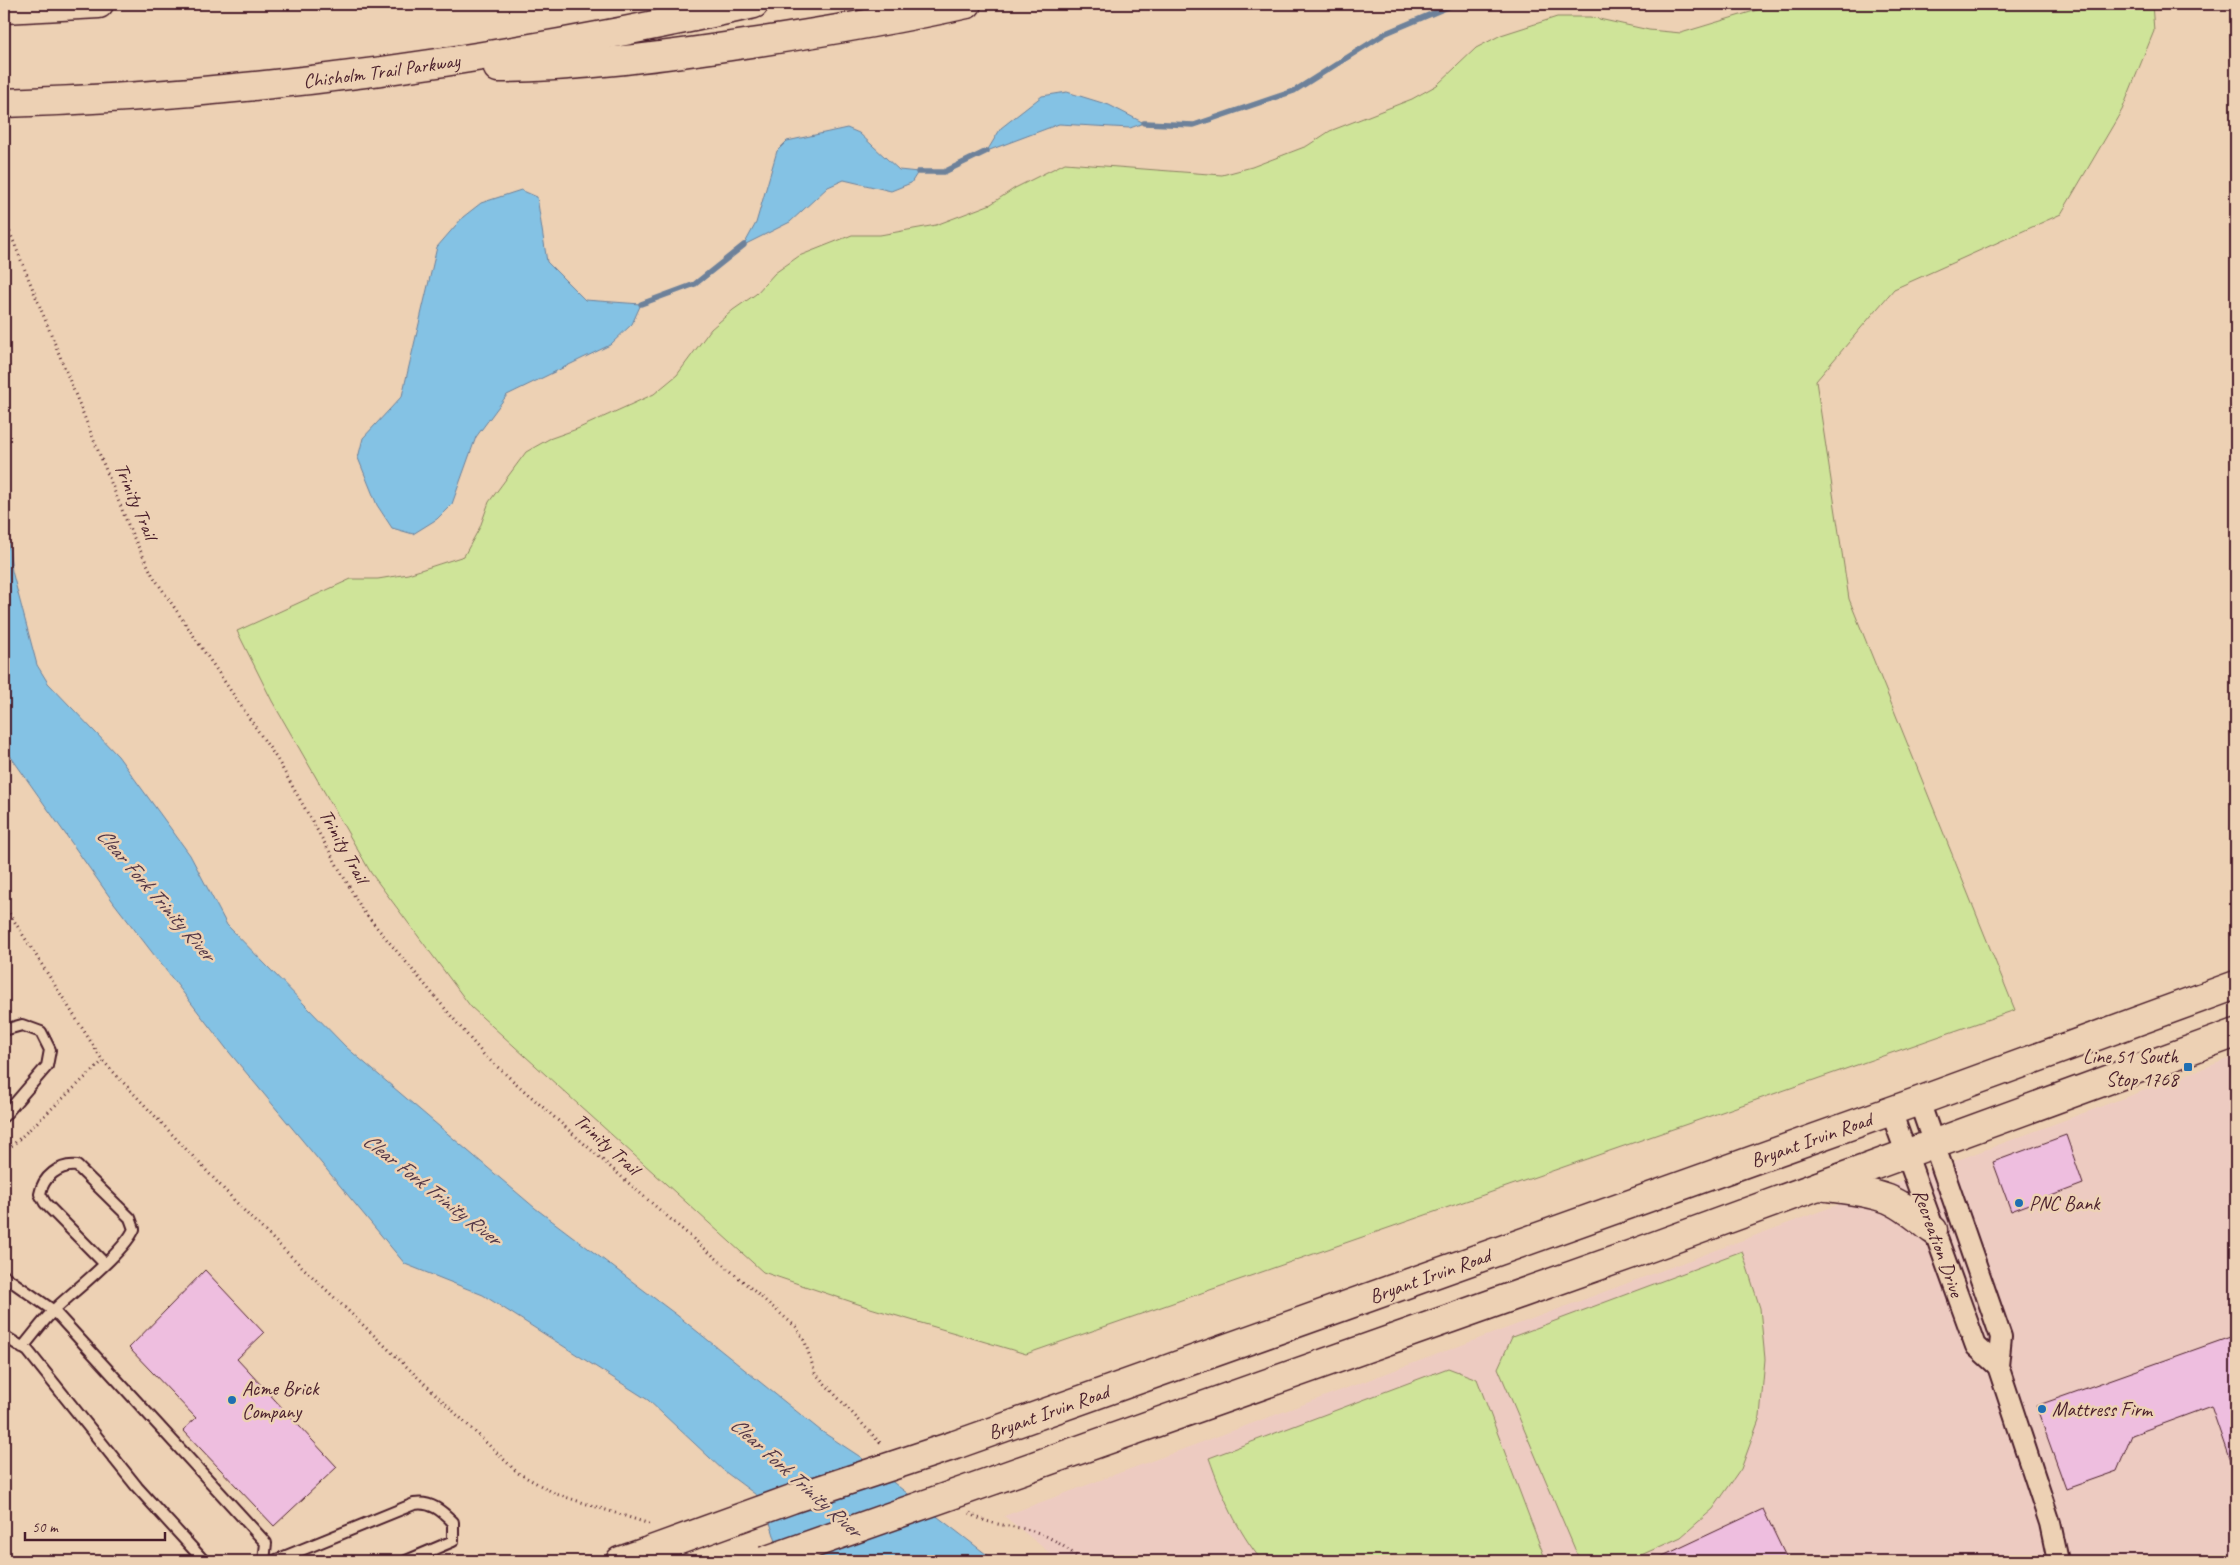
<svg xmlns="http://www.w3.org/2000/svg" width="2240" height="1565" font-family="Caveat,sans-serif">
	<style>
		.built { fill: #edcbc1 }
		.green { fill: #cfe499; stroke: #8c8262 }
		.water { fill: #84c2e4; stroke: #6d819a }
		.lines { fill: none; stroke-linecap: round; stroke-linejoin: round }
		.stream { stroke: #6d819a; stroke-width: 5.5 }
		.building { fill: #eebedf; stroke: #4a1f2b }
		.lane-casing { stroke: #4a1f2b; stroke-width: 14 }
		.street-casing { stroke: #4a1f2b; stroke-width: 24 }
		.secondary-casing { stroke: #4a1f2b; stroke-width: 31 }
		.highway-casing { stroke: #4a1f2b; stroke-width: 31 }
		.path { stroke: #4a1f2b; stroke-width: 3; stroke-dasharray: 1 4; stroke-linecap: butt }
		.lane { stroke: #edd1b4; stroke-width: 10 }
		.street { stroke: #edd1b4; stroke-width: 20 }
		.secondary { stroke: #edd1b4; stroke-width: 28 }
		.highway { stroke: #edd1b4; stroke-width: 28 }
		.secondary-bridge-casing { stroke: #4a1f2b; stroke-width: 31; stroke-linecap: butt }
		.secondary-bridge { stroke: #edd1b4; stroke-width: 28 }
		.poi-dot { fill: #1f6fb2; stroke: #edd1b4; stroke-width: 2 }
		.labels { text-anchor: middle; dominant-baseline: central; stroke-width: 5; stroke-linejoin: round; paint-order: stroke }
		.street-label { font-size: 20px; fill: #4a1f2b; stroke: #edd1b4 }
		.poi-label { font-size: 20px; fill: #4a1f2b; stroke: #edd1b4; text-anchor: start }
		.water-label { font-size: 21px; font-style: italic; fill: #533747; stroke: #edd1b4 }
	</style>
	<rect width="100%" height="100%" fill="#edd1b4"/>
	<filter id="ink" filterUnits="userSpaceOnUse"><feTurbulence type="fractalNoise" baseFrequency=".02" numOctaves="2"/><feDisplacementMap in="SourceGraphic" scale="10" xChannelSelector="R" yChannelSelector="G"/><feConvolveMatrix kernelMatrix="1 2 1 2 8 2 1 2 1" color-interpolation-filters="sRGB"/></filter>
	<g filter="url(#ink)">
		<path class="built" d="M2236,1056V1561H1060L1004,1516Z"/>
		<path class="green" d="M1777,4H2152L2154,31L2122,110L2061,214L1894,289L1816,381L1849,599L2015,1010L1026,1354L867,1307L763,1272L471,1007L371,873L272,701L237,631L351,579H378L408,574L464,556L480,527L489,502L526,452L549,439L577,429L654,394L677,375L711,329L733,310L756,294L775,273L799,256L852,235H880L936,225L991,204L1015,188L1065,163L1222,175L1252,167L1307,146L1330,131L1412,99L1437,85L1476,48L1501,35L1557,17H1590L1649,30L1681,33Z
			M1742,1251L1760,1308L1765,1359L1760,1417L1741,1469L1713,1509L1681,1537L1628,1561H1580L1498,1368L1512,1337Z
			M1448,1368L1477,1379L1546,1561H1262C1236,1529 1223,1497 1209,1458Z"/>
		<path class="water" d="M1067,92L1109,105L1144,123L1130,128L1059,124L987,151L1001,128L1042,96Z
			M847,128L859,133L899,170L918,172L911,183L891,191L844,180L828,187L790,222L744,245L756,223L777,151L787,141Z
			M521,190L537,197L547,262L585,300L641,304L632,324L610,345L507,395L476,437L452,504L437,519L413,534L392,528L377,505L358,458L363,438L402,396L437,247L463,217L481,203Z
			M4,506L12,571L37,665L48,683L118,756L190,855L227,925L346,1047L535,1208L678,1316L821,1431L859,1456L995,1561H782L763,1500L724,1471L648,1400L483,1295L405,1264L229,1052L114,903L4,747Z"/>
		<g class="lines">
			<path class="stream" d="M1144,123L1194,125L1294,91L1386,33L1455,4
				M918,172H944L987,151
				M641,304L695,284L744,245"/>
		</g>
		<path class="building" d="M2066,1135L2083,1184L2011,1211L1993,1162Z
			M205,1270L264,1333L237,1359L337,1467L274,1526L183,1430L196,1418L129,1348Z
			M2236,1335V1472L2234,1473L2211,1406L2132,1435L2117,1471L2066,1489L2036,1406Z
			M1763,1509L1788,1561H1652Z"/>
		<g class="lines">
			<g class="lane-casing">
				<path id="lane" d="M4,1030L22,1025L41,1032L50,1050L47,1066L4,1116
					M4,1276L54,1311L266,1543L264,1561
					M4,1336L28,1351L137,1487L204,1561
					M22,1348C33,1335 43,1321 55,1309C75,1290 124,1252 134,1229L130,1218L77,1166C59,1164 43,1177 40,1194L45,1203L104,1263
					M4,1559L6,1561
					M274,1561L414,1504C431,1501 442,1511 453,1522V1541L406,1561"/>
			</g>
			<g class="street-casing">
				<g id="street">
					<path d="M1919,1101L2001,1337L1998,1366L2050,1523L2058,1561"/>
					<path id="s1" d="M1891,1111L1976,1346L1998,1366"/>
				</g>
			</g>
			<g class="secondary-casing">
				<g id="secondary">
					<path d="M1819,1186C1842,1189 1866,1191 1888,1199C1905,1206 1919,1219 1933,1230"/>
					<path id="s2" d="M955,1445L1919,1101L2236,985"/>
					<path d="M997,1479L1635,1253L2236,1033"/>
					<path d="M620,1561L646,1552"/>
				</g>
			</g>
			<g class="highway-casing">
				<g id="highway">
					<path d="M4,9L99,4"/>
					<path d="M498,68C582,67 667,56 751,43C823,32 896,20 967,4"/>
					<path id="s3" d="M4,103C256,95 507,59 754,4"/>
				</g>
			</g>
			<path class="path" d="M4,218L131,532L153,576L277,759L363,911L484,1055L633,1187L796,1327L805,1342L815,1373L882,1445
				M4,905L103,1061L251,1218L518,1473L556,1494L653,1525
				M4,1153L103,1061
				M970,1513C988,1526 1013,1525 1033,1531C1053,1537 1067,1549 1083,1561"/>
			<use href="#lane" class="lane"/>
			<use href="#street" class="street"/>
			<use href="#secondary" class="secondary"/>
			<use href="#highway" class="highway"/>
			<g class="secondary-bridge-casing">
				<path id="secondary-bridge" d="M646,1552L792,1499L955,1445
					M764,1561L997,1479"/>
			</g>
			<use href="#secondary-bridge" class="secondary-bridge"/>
		</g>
	</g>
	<g class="poi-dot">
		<rect x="2183" y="1062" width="10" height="10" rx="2.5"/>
		<circle cx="2019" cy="1203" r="5"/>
		<circle cx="232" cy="1400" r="5"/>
		<circle cx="2042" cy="1409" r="5"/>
	</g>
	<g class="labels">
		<g class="street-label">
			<text stroke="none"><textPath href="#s3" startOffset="379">Chisholm Trail Parkway</textPath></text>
			<text transform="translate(136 501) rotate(67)">Trinity Trail</text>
			<text transform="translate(344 846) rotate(61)">Trinity Trail</text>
			<text stroke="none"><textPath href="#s2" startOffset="909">Bryant Irvin Road</textPath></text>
			<text transform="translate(607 1144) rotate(42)">Trinity Trail</text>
			<text stroke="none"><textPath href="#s1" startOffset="140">Recreation Drive</textPath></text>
			<text stroke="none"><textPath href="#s2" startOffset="504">Bryant Irvin Road</textPath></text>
			<text stroke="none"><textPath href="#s2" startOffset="99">Bryant Irvin Road</textPath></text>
		</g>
		<g class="poi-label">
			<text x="2178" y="1056" text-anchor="end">Line 51 South<tspan x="2178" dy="23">Stop 1768</tspan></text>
			<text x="2029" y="1203">PNC Bank</text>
			<text x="242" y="1388">Acme Brick<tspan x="242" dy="23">Company</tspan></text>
			<text x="2052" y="1409">Mattress Firm</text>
		</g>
		<g class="water-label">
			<text transform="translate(156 894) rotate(49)">Clear Fork Trinity River</text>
			<text transform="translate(432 1189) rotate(38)">Clear Fork Trinity River</text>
			<text transform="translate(796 1477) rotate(42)">Clear Fork Trinity River</text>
		</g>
	</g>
	<rect width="2240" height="1565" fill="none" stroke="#edd1b4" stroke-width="20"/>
	<rect x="10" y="10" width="2220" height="1545" fill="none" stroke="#4a1f2b" stroke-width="2" filter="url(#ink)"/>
	<path d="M25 1532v8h140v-8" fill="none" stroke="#4a1f2b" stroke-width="2.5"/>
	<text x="32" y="1532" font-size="15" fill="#4a1f2b" stroke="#edd1b4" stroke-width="4" paint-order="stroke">50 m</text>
</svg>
